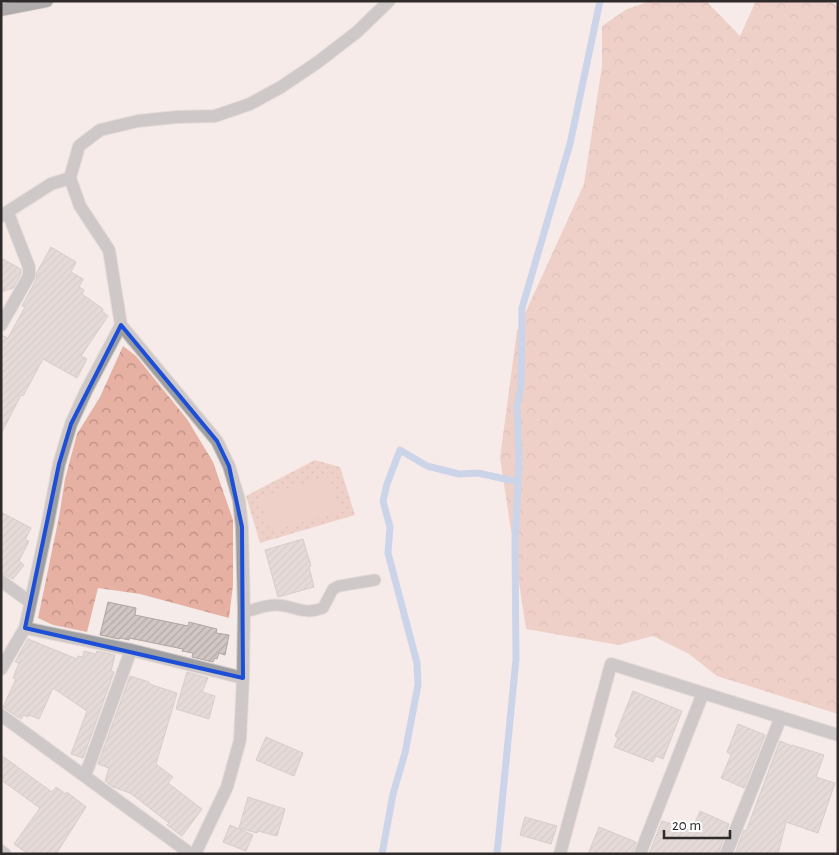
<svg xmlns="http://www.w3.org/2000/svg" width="839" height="855" font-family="'Alegreya Sans',sans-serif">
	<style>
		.grass { fill: url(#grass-dots) }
		.forest { fill: url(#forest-crowns) }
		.garden { fill: #e6b0a3 }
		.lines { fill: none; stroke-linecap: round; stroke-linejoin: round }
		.stream { stroke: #9ab9ec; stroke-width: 7 }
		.building { fill: url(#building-hatch); stroke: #b0a7a5 }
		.service-casing { stroke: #d1c8c6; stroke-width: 13 }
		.minor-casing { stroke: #d1c8c6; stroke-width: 14 }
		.primary-casing { stroke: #d1c8c6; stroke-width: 14 }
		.service { stroke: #9d9fa2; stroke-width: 11 }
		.minor { stroke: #9d9fa2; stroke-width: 12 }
		.primary { stroke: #5b5e64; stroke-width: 12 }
		.marked { fill: none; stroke: #1d4ed8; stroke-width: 4; stroke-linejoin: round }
	</style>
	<defs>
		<pattern id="grass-dots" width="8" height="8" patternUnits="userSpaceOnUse" patternTransform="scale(1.25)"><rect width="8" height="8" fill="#e6b0a3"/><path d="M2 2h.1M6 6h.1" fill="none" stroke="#bb8f85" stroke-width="1.8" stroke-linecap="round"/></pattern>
		<pattern id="forest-crowns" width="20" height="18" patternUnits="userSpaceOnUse" patternTransform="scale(1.25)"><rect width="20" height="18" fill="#e6b0a3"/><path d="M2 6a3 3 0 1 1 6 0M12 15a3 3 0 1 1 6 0" fill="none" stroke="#bb8f85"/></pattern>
		<pattern id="building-hatch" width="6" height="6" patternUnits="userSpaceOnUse" patternTransform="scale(1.25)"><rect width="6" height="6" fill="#d0c6c4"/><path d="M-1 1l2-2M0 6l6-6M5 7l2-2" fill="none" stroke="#b3aaa9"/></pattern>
	</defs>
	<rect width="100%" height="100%" fill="#f5ebe8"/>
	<path class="grass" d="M315,460L340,467L355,515L260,543L246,496Z"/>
	<path class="forest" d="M651,1H706L740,36L756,1H830L838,7V714L717,676L689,654L653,636L619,645L526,629L500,458L517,331L584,184L602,66V26L627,9Z
		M123,346L136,356L187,419L213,462L233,520V585L229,618L140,594L98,588L87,632L53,625L38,618L59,517L65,479L77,434L100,397Z"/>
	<path class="garden" d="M330,477L340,511L269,532L259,497Z"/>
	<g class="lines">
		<path class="stream" d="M382,854L393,794L405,753L418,685L417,663L388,553L390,527L383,501L387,484L400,450L427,466L459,474L478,473L518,482
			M497,854L516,659L515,542L519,461L517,406L521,386L522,308L570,144L600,1"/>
	</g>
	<path class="building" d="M51,247L76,262L71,272L83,279L79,287L84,290L82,294L103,309L102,311L108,316L81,356L87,359L77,378L43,359L23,396L21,395L1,434V335L8,338L25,307L22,306L36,280L37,272Z
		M1,258L21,269V274L13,288L1,292Z
		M1,512L31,528L25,540L29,541L19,561L24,565L13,579L1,573Z
		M303,539L311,566L309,567L314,587L278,597L265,550Z
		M108,602L136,608L135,615L188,626L189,622L217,629L216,633L229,635L225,655L219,653L217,659L215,658L213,662L192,657L193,653L182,651L183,649L129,638V640L120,638L119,639L100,635Z
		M28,639L77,659L78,656L83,657L84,651L96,654L97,651L115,655L111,671L114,672L83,758L71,754L87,711L53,688L39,719L29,715L28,717L24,715L21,719L3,707L16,679L13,678L19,663L15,662Z
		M187,672L208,678L202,692L215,696L209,719L176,709Z
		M130,676L149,682V684L177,693L156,764L173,777L168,783L202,809L182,836L167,825L169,823L130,793L113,787L105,781L109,768L98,764Z
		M633,691L682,711L663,759L656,756L653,762L614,747L618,738L615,736Z
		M738,724L765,735L744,788L721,778L731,755L727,752Z
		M266,737L303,753L294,776L256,760Z
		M780,741L792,746V745L824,755L816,777L835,783L818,833L786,822L778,854H735L744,830L746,831Z
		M1,755L52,792L56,787L66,794L67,792L86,807L56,854H28L14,844L40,808L1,780Z
		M248,797L285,809L277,836L258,831L257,833L239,828Z
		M700,811L729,824L718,854H649L662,821L692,830Z
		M525,817L557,826L551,844L520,835Z
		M230,825L253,835L246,851L223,842Z
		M599,827L636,842L632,854H588Z"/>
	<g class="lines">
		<g class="service-casing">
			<path id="service" d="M244,612C254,610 265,605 275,605C295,605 302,616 323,608L333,589L339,586L375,580"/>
		</g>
		<g class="minor-casing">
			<path id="minor" d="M1,216L51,184L70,178
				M1,325L29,276V267L8,213
				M1,581L30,602
				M25,628L131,650L243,678
				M1,669L25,628L48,522L59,464L71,424L86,391L121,325
				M1,715L191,854
				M85,776L131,650
				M1,851L5,854
				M195,854L227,787L240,740L243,678L244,612L242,527L239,500L229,466L217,441L121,325L109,250L80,206L70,178L79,146L100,130L138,121L177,117L215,116L250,104L281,87L318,62L357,32L389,1
				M560,854L611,664L703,693
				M640,854L703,693L838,735
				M726,854L781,717"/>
		</g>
		<g class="primary-casing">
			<path id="primary" d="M1,10L47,1"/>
		</g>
		<use href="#service" class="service"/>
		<use href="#minor" class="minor"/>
		<use href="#primary" class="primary"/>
	</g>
	<path d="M0 0H839V855H0ZM121,325L217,441L229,466L242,527L243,678L25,628L59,464L71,424Z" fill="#f5ebe8" fill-opacity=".55" fill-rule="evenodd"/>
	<path class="marked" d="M121,325L217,441L229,466L242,527L243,678L25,628L59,464L71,424Z"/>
	<rect width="839" height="855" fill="none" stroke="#2f2b2a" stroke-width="5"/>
	<path d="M664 830v8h66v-8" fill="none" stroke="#2f2b2a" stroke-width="2.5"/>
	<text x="672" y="830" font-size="15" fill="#2f2b2a" stroke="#ffffff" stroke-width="4" paint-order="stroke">20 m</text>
</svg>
